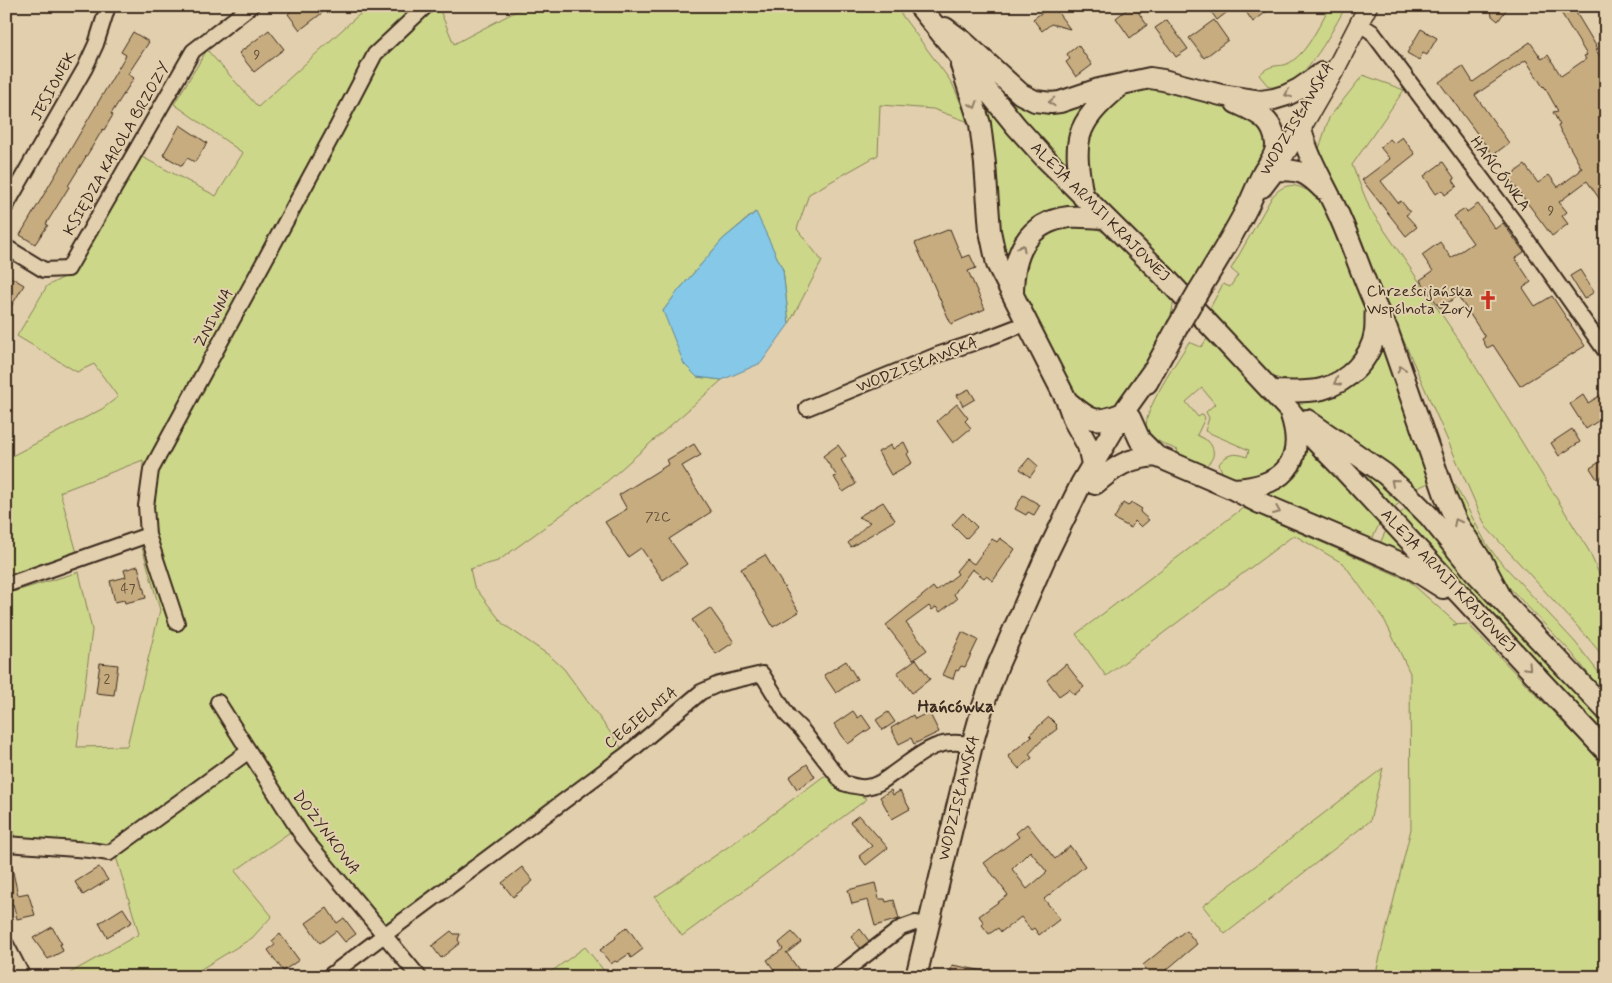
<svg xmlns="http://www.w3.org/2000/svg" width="1612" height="983" font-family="Mynerve,sans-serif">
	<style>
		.green { fill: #ccd78a; stroke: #848054 }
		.water { fill: #85c8e7; stroke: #678997 }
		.building { fill: #c7ac7f; stroke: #3b2a1e; fill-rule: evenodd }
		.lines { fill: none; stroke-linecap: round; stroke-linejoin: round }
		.minor-casing { stroke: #3b2a1e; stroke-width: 18 }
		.tertiary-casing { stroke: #3b2a1e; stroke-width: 21 }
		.secondary-casing { stroke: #3b2a1e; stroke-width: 24 }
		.minor { stroke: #e2cfad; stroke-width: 14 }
		.tertiary { stroke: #e2cfad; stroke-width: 18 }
		.secondary { stroke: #e2cfad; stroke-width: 20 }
		.secondary-bridge-casing { stroke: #3b2a1e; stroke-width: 24; stroke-linecap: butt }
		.secondary-bridge { stroke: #e2cfad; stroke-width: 20 }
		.oneway { stroke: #8e7c66 }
		.labels { text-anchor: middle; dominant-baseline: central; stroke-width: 4; stroke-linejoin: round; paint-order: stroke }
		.number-label { font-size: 14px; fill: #5e4a36 }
		.street-label { font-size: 16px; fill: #3b2a1e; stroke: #e2cfad }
		.poi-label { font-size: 16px; fill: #3b2a1e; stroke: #e2cfad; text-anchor: end }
		.neighbourhood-label { font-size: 18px; font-weight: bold; fill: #3b2a1e; stroke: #e2cfad }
	</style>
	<rect width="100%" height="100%" fill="#e2cfad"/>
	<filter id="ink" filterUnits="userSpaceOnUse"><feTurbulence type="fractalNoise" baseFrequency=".02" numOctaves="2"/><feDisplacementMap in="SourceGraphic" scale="10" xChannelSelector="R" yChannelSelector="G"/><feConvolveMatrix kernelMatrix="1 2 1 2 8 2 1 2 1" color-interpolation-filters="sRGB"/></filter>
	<g filter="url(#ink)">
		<path class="green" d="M370,6H438L454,44L526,6H895L952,83L969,122L933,109L880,105L878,155L809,194L797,229L822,261L789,324L783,270L755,212L723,239L678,291L663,311L697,377L722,380L604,484L498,561L470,569L474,586L503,624L550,656L564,669L623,750L375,931L332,874L290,832L235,871L272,916L252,938L188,977H63L139,934L115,853L97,844L15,837L6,804V594L79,572L92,630L77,747L127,746L160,610L142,547L143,460L60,492L77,553L6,577V459L102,409L118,397L94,364L77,372L17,336L47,286L72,273L142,157L216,196L243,153L174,104L207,50L258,107L354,19Z
			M1330,6H1346C1333,29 1308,80 1280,87C1277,88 1272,87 1269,87L1259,75C1273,61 1280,69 1291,62C1309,50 1319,25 1330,6Z
			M1363,75L1404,90L1352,165L1370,209L1459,340L1589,551L1606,590V660L1588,638L1486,527L1319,149L1329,118Z
			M1003,86L1085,101L1086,104L1078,115L1068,169L997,92Z
			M1165,87L1248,112L1261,126L1269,145L1254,180L1189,288L1098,197C1086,175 1081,142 1098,119C1102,115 1108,110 1112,106C1120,99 1127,92 1137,89C1146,87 1156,88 1165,87Z
			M986,102L1081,205L1080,207C1046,207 1014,228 1005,262L980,105Z
			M1310,183L1336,225L1365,305L1367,322L1364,336L1358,351L1351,360L1338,373L1325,379L1294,383L1274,377L1267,372L1209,310L1223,284L1230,287L1238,275L1231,269L1272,197C1282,185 1292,182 1306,190Z
			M1080,226L1093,227L1113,237L1174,300L1170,321L1129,396L1121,405L1093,412L1078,402L1023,297C1018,271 1029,242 1053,230C1061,226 1071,226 1080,226Z
			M1208,338L1281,414L1287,439L1282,457L1274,469L1244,482L1224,477L1219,464C1226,454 1235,452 1247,457L1249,450L1205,431L1209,418L1206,412L1215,404L1202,388L1186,402L1198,417L1203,414L1205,418L1197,435C1200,437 1205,439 1208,441C1218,452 1213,462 1202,468L1176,457L1178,450C1166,445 1152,441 1147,428C1141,413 1180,357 1189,342L1201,347Z
			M1381,341L1435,480L1411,491L1298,404V401C1316,401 1339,398 1353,384C1364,372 1372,355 1381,341Z
			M1310,428L1404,499L1391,510Z
			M1307,442L1381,520L1370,544L1262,496L1282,486Z
			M1451,482L1455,485L1486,543L1497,558L1575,642L1606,682V696L1571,652L1504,582L1482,556L1445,485Z
			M1410,505L1470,578L1606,722V739L1397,516Z
			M1243,508L1408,580L1457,624L1453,625L1468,624L1606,767V962L1593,977H1375L1411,829L1410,673L1385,621L1344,564L1294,535L1106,676L1076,634Z
			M1387,528L1419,562L1378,548Z
			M1383,768L1370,821L1225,934L1203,906Z
			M824,776L867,799L682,936L655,897L735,842Z
			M585,947L609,977H544Z"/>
		<path class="water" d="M756,212L783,270L789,324L761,363L722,380L697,377L684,364L663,311L678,291L723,239Z"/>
		<path class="building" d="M297,6H331L300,30L288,14Z
			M1051,6H1053L1070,29L1051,24L1042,31L1033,19Z
			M1131,6H1134L1147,25L1130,38L1116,18Z
			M1207,6H1235L1217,20Z
			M1242,6H1274L1253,22Z
			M1490,6H1509L1498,21L1492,16Z
			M1557,6H1572L1598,49L1596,50L1606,66V162L1601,165L1606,172V208L1587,181L1559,202L1567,212L1562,216L1568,224L1552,236L1508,177L1525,165L1538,183L1549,175L1558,187L1580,171L1579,169H1582L1558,126L1560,125L1553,112L1558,111L1544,86L1543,87L1526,60L1475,95L1509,143L1493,155L1439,82L1463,66L1473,82L1530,42L1542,59L1548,55L1561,76L1586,59L1584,56L1587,55Z
			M1167,20L1188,49L1176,57L1155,28Z
			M1214,20L1228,40L1204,58L1189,38Z
			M1421,29L1437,38L1427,55L1423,53L1419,60L1407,53Z
			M269,30L284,49L254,72L239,53Z
			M133,32L149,42L128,74L134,78L111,114L113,115L104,130L103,129L68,186L69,187L46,224L48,225L35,244L20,235L126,55L121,52Z
			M1078,45L1092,65L1076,77L1066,62L1070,59L1067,54Z
			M180,125L207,143L195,162L187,158L182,166L163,155Z
			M1402,137L1415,154L1381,181L1398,203L1401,201L1410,212L1406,215L1417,227L1406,236L1362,180L1390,159L1380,147L1390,139L1394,143Z
			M1443,162L1455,179L1453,180L1457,186L1445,195L1442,190L1436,194L1424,176Z
			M1478,204L1495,229L1503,223L1524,252L1515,258L1531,282L1523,288L1535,306L1552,296L1585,346L1520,386L1493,345L1487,348L1482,339L1485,337L1458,296L1440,308L1420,280L1433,271L1422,255L1440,242L1451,258L1473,243L1454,216L1465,209L1467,212Z
			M950,229L962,258L970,255L976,268L968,271L985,309L951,324L915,243Z
			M1580,270L1594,292L1584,299L1570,276Z
			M6,274L24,285L6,315Z
			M969,389L975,399L963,406L957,395Z
			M1606,392V411L1601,414L1604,417L1586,429L1570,404L1583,395L1588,403Z
			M957,404L968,418L965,421L971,428L953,443L937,421Z
			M1572,429L1580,442L1559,456L1551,443Z
			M904,442L909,452L907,454L912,463L891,475L878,452L891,445L893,449Z
			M694,444L701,455L682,466L711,512L669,539L687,564L663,580L641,548L628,557L605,522L627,509L619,495L669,464L667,460Z
			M838,445L846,456L841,460L856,484L843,492L834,477L837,476L823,456Z
			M1029,458L1038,466L1030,477L1020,469Z
			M1606,458V474L1597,479L1590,468Z
			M1023,495L1040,505L1034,515L1028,512L1026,515L1015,509Z
			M883,502L895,520L851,547L848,543L870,522L858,517Z
			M1131,502L1142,509L1140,512L1149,520L1141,527L1135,521L1131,528L1114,519L1123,503L1128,506Z
			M963,513L977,527L966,539L952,525Z
			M1000,538L1015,549L993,581L986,576L984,578L972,569L954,594L957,599L940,612L936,607L932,610L929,606L906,623L927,650L913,660L886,625L933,587L936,591L958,574L956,571L966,559L974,564L992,539L997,542Z
			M765,555L799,612L773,627L741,569Z
			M138,566L146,598L125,603L124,600L115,602L110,581L126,577L124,570Z
			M710,608L734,642L716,654L692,620Z
			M962,632L978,640L965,667L961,666L958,671L956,670L953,679L942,675Z
			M916,659L930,679L912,693L897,673Z
			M846,661L857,679L836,693L824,675Z
			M100,663L118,665L114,695L96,693Z
			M1066,664L1084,687L1074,695L1069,689L1059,696L1047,680Z
			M853,711L858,718L862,715L871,728L848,744L834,724Z
			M888,712L895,722L883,730L876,720Z
			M929,712L939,732L914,744L911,738L899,744L891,728L913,715L915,719Z
			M1049,717L1057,725L1056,726L1057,729L1040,742L1029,754L1032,758L1019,769L1008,756L1032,736L1030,734Z
			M807,764L815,777L797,789L789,777Z
			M891,790L893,795L900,791L910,809L892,819L880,797Z
			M859,815L888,848L866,865L859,856L872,846L850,822Z
			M1027,824L1055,859L1070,846L1085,866L1044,899L1060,919L1039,935L1034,928L1031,930L1021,917L1001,932L998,928L989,934L982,925L984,923L979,916L1008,895L984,863L1019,837L1016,833ZM1030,851L1047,872L1027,889L1012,869Z
			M6,863H11L18,895L28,893L35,915L17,919L13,904L9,905L6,892Z
			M99,867L108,880L83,895L75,882Z
			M522,867L533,881L513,897L502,883Z
			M875,883L879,899H885L886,902L894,900L899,919L875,926L868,900L852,904L848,890Z
			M123,908L132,922L107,937L99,923Z
			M327,908L337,923L344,918L356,934L345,942L336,931L320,943L306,923Z
			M52,927L62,944H60L63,951L48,959L33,938Z
			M627,927L643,949L631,958L629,954L617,962L615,961L611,964L600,950L616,938L615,936Z
			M860,929L869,941L860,948L851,937Z
			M1186,930L1197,944L1158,977H1153L1143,965Z
			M451,931L454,934H460L458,940L460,943L441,958L432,946Z
			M792,932L801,942L787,953L786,952L804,977H779L767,960L783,949L779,943Z
			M280,934L299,960L283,971L268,950L275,945L272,941Z
			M952,965L984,971L983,977H950Z"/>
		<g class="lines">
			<g class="minor-casing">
				<path id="minor" d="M1358,23L1372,32L1518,227L1606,352
					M6,206L85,68L96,44L108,6
					M6,247L44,270L68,269L193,51L251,6
					M807,408L937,355L988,338L1027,323
					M6,585L148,535
					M177,623L148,535L146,506L151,470L337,127L375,54L426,6
					M218,702L303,837L419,977
					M6,844L90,850L109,853L249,751
					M6,944L23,977
					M328,977L627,754L701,692L719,684L762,674L788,716L802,730L843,783C850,785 859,788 866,787C876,786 883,781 891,775C919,756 935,736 972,745
					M837,977L901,928L915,923L928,925"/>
			</g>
			<g class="tertiary-casing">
				<path id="tertiary" d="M1275,170L1301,129L1335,70L1368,6"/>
			</g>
			<g class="secondary-casing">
				<path id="secondary" d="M919,6L1016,126L1045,158L1163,275L1290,411L1304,429L1344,470L1606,751
					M945,28L964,42L1021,94L1035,101L1051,103L1060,102L1099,89L1150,78L1163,80L1221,95L1261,101L1274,99L1287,95L1299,89L1322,73
					M961,65L980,124L985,164L990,231L997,264L1067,401L1074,421L1088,446L1092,464
					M1301,129C1309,162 1328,189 1341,220C1357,256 1368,295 1387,329L1446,498L1457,523L1483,563L1503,601
					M1262,187L1275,170C1300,170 1305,171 1323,189
					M1083,197C1073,141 1073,125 1119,87
					M1198,292C1215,264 1233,236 1248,206C1253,196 1257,185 1262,175C1267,165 1277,156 1276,144C1274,119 1256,112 1236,103
					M1013,294C1013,255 1026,222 1069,217C1081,216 1093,218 1105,218
					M1147,383L1177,328
					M1272,391C1288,391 1306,393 1322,389C1348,382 1371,359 1375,332C1376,324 1375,316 1376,308
					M1068,402C1090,420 1094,425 1123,413
					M1130,418L1140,440L1156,456L1233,489L1260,503L1410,567L1443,588
					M1307,420L1385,474L1411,498L1429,516L1474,571L1606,710
					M1095,484C1116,466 1128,458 1156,456
					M1233,489C1281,487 1307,464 1291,415
					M916,977L972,745L983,706L998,665L1046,556L1081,484L1127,407L1152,372"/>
			</g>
			<use href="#minor" class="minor"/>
			<use href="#tertiary" class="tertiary"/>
			<use href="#secondary" class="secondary"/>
			<g class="secondary-bridge-casing">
				<path id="secondary-bridge" d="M1177,328L1198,292"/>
			</g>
			<use href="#secondary-bridge" class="secondary-bridge"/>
		</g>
		<defs><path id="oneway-chevron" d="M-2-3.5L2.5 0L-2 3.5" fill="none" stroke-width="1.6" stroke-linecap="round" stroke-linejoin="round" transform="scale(1.25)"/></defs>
		<g class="oneway">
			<use href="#oneway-chevron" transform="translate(1288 94) rotate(158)"/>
			<use href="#oneway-chevron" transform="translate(1052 102) rotate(178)"/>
			<use href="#oneway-chevron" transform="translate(974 105) rotate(71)"/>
			<use href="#oneway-chevron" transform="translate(1022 248) rotate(-63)"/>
			<use href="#oneway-chevron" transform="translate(1401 369) rotate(-109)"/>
			<use href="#oneway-chevron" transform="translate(1337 382) rotate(153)"/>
			<use href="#oneway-chevron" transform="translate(1394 482) rotate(-139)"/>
			<use href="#oneway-chevron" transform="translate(1277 511) rotate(23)"/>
			<use href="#oneway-chevron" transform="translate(1457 522) rotate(-117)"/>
			<use href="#oneway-chevron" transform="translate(1528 667) rotate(47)"/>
		</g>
	</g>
	<defs>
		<g id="church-bare" transform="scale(1.5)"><path d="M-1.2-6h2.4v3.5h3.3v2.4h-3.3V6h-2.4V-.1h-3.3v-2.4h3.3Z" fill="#c8321e" stroke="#e2cfad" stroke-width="2.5" paint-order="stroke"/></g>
	</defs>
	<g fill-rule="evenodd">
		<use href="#church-bare" x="1488" y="300"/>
	</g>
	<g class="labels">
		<g class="number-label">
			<text x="257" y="55">9</text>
			<text x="1551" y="211">9</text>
			<text x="658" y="517">72C</text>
			<text x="128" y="589">47</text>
			<text x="107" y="679">2</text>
		</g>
		<g class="street-label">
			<text transform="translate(54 86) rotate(-61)">JESIONEK</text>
			<text transform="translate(1297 119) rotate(-59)">WODZISŁAWSKA</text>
			<text transform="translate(117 149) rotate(-60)">KSIĘDZA KAROLA BRZOZY</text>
			<text transform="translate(1500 174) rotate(53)">HAŃCÓWKA</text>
			<text transform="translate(1100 212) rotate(45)">ALEJA ARMII KRAJOWEJ</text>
			<text transform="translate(214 318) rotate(-62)">ŻNIWNA</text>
			<text transform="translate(917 365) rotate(-21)">WODZISŁAWSKA</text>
			<text transform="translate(1448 581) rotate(47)">ALEJA ARMII KRAJOWEJ</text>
			<text transform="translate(641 718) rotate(-39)">CEGIELNIA</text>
			<text transform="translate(959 798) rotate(-76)">WODZISŁAWSKA</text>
			<text transform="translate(326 833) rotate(53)">DOŻYNKOWA</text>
		</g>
		<g class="poi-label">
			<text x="1473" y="291">Chrześcijańska<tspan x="1473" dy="18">Wspólnota Żory</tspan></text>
		</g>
		<g class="neighbourhood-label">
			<text x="956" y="707">Hańcówka</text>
		</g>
	</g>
	<rect width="1612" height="983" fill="none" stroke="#e2cfad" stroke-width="25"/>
	<rect x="12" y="12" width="1587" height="958" fill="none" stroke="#3b2a1e" stroke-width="2" filter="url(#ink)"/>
</svg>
